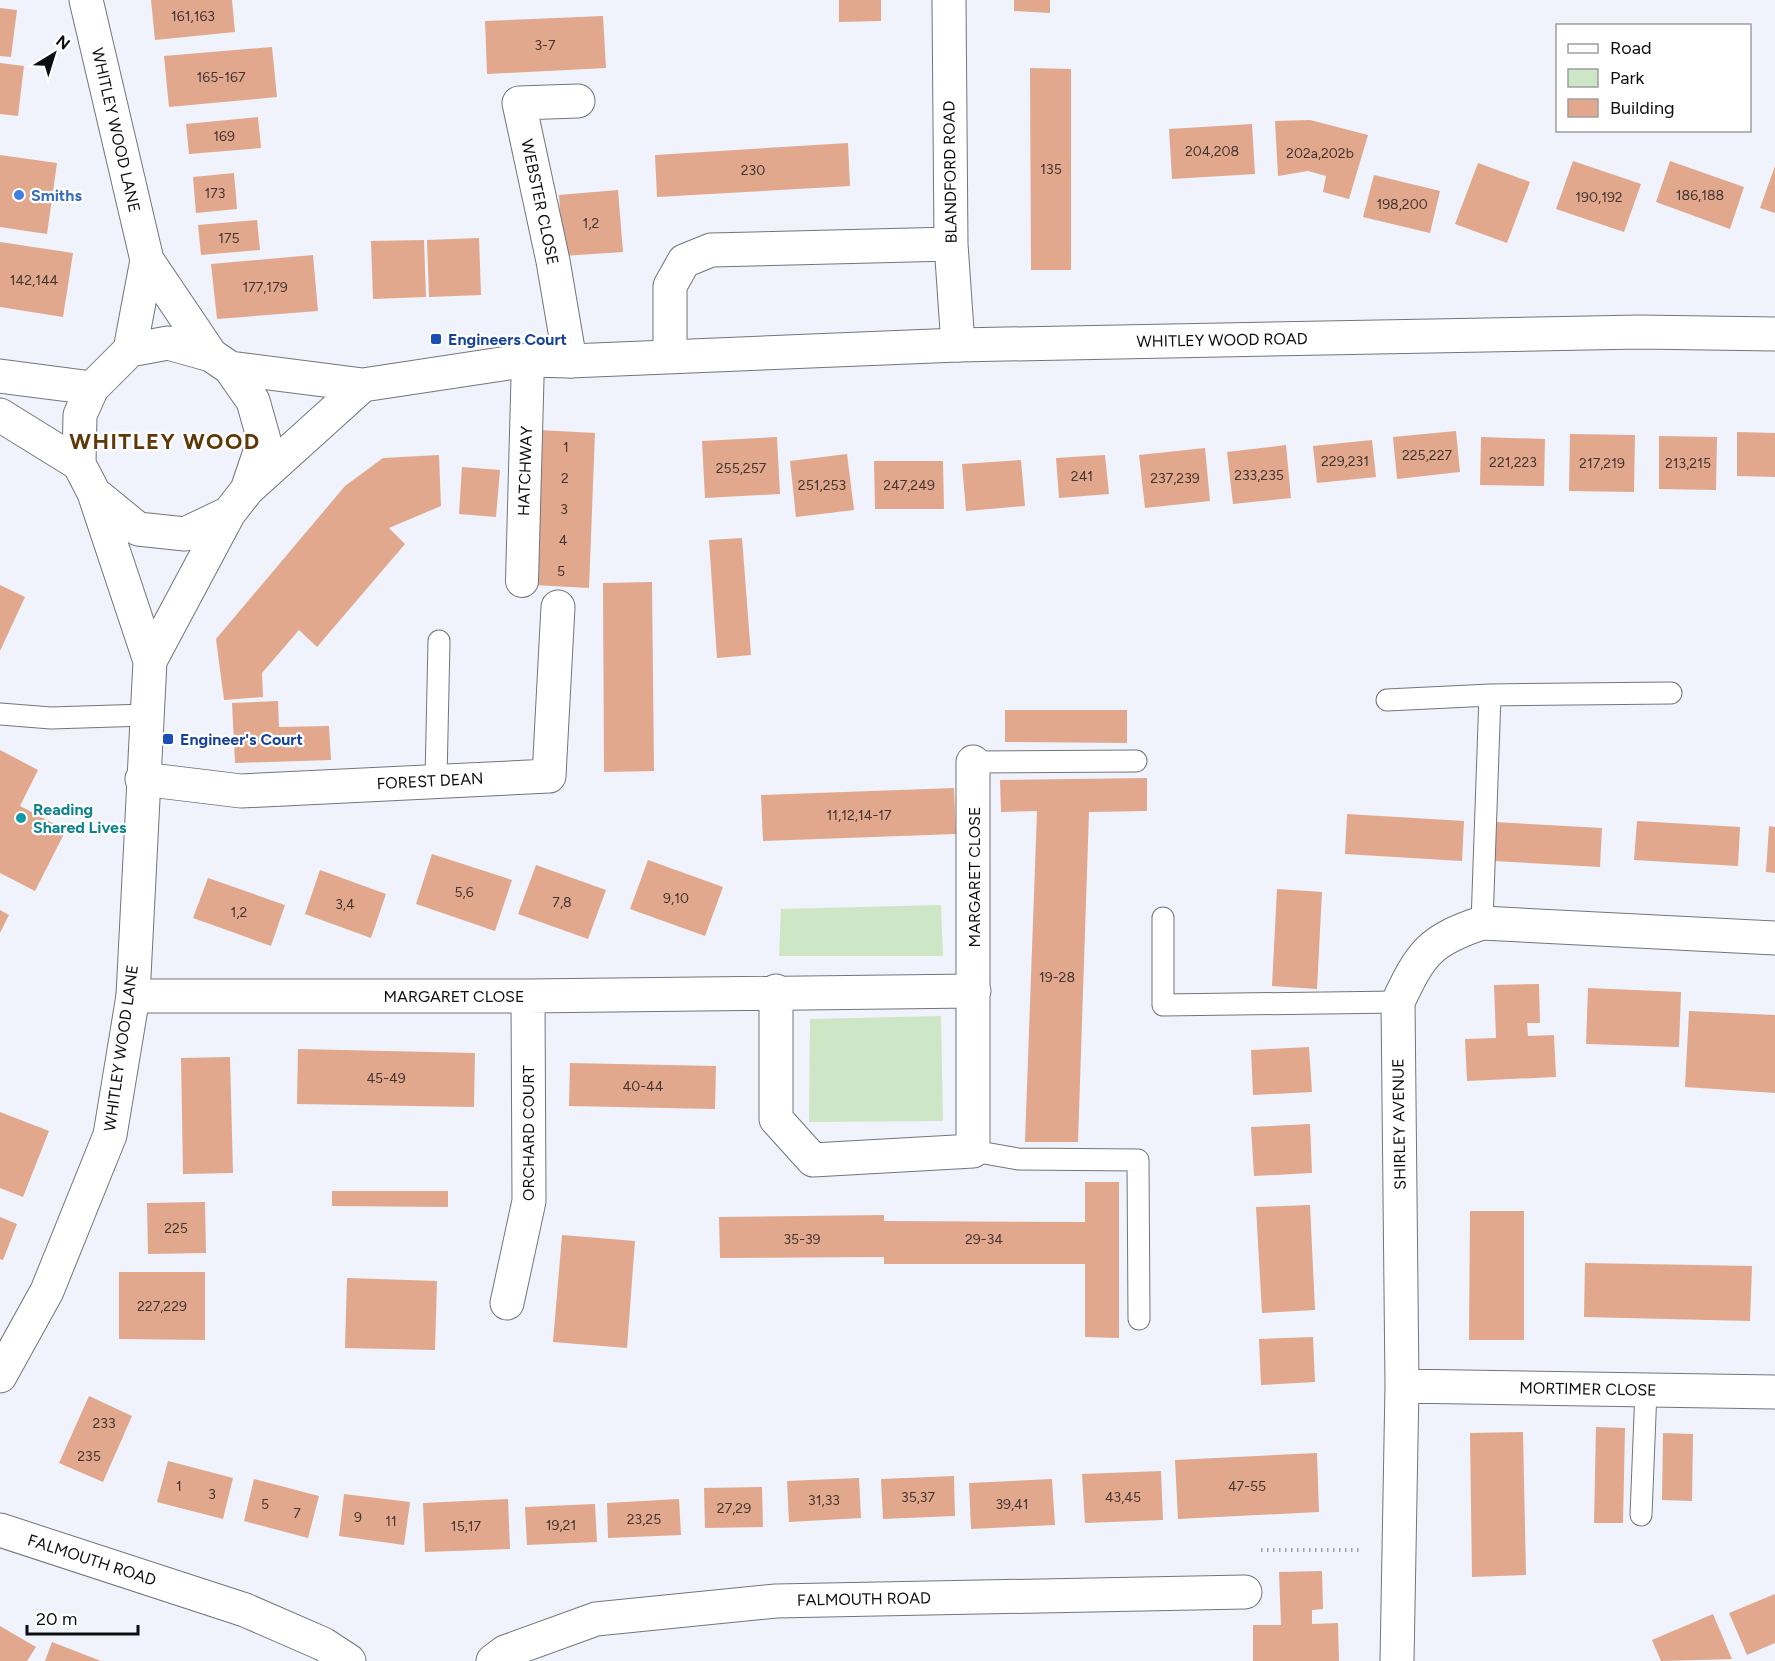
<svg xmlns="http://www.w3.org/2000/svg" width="1775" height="1661" font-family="Figtree,sans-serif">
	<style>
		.green { fill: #cde6c5 }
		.building { fill: #e1a88e }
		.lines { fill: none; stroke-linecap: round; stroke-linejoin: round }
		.service-casing { stroke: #73757c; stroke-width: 23 }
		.pedestrian-casing { stroke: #73757c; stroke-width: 34 }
		.minor-casing { stroke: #73757c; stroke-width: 35 }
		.tertiary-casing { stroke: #73757c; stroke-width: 35 }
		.path { stroke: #9ea1a7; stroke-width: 4; stroke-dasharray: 1.5 4.5; stroke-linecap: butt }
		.service { stroke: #fff; stroke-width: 21 }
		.pedestrian { stroke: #fff; stroke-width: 32 }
		.minor { stroke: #fff; stroke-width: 33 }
		.tertiary { stroke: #fff; stroke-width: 33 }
		.shop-dot { fill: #3f7fe0; stroke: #fff; stroke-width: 2 }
		.transit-dot { fill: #1a4fb4; stroke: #fff; stroke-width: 2 }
		.culture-dot { fill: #0f9aa8; stroke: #fff; stroke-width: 2 }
		.labels { text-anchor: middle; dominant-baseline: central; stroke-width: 4.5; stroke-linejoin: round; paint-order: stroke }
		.number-label { font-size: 14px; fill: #423430 }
		.street-label { font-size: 16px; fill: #0d0e11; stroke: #fff }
		.shop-label { font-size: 16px; font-weight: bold; fill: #366cbe; stroke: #fff; text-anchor: start }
		.transit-label { font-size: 16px; font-weight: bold; fill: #164399; stroke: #fff; text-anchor: start }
		.culture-label { font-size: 16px; font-weight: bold; fill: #0d838f; stroke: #fff; text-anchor: start }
		.district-label { font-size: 22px; font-weight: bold; letter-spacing: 1.5px; fill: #5e3806; stroke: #fff }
	</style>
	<rect width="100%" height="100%" fill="#f0f3fb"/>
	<path class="green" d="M941,905L943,956H779L781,909Z
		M941,1016L943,1121L809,1122L810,1019Z"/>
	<path class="building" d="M151,0H232L235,32L155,40Z
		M839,0H881V21L839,22Z
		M1014,0H1050V13L1014,11Z
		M0,8L17,10L11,57L0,56Z
		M603,16L606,68L487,74L485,21Z
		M272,47L277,97L169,107L164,56Z
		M0,63L24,66L18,116L0,114Z
		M1030,68L1071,69V270H1031Z
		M258,117L261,148L189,154L186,124Z
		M1310,120L1368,135L1349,199L1323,192L1326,176L1308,171L1278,176L1275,121Z
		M1252,124L1255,174L1172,179L1169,129Z
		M848,143L850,186L657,197L655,155Z
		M0,155L57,163L47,234L0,227Z
		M1573,161L1641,184L1624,232L1556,209Z
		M1670,161L1744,187L1730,229L1656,202Z
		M1478,163L1530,182L1507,243L1455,224Z
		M1775,166V213L1760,208Z
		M234,173L237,209L196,213L193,177Z
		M1374,175L1440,191L1430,233L1363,217Z
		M618,190L623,252L563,256L559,195Z
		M257,220L260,250L201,255L198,225Z
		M479,238L481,295L429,297L427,240Z
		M424,240L426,297L373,299L371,241Z
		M0,242L73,253L63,317L0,307Z
		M313,255L318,311L217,319L211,264Z
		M539,430L595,433L589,588L533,585Z
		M1456,431L1460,472L1397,479L1393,437Z
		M1737,432L1775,433V477L1737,476Z
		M1570,434L1635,435L1634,492L1569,491Z
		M1659,436L1717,437L1716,490L1659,489Z
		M777,437L780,494L705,498L702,441Z
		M1481,437L1545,439L1544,486L1480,485Z
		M1372,440L1376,477L1317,483L1313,446Z
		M1286,445L1291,498L1233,504L1227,452Z
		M1205,448L1210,501L1145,508L1139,455Z
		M847,454L854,510L796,517L790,461Z
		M439,455L441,506L389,528L405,544L317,647L299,630L262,673L263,697L224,700L216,639L345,486L383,458Z
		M1105,455L1109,494L1059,498L1056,458Z
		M1021,460L1025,506L966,511L962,464Z
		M874,461H943L944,509H875Z
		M462,467L500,470L496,517L459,514Z
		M742,538L751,655L717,658L709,540Z
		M652,582L654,771L604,772L603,583Z
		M0,585L25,597L0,651Z
		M278,701L279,727L329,726L331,760L235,763L232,703Z
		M1005,710H1127V743L1005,742Z
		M0,750L38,770L20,806L66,830L35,891L0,873Z
		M1147,778V811L1089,812L1078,1142H1025L1037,811L1001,812L1000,780Z
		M954,788L956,834L763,841L761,795Z
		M1347,814L1464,821L1462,861L1345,854Z
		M1637,821L1740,827L1738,866L1634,860Z
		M1495,822L1602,828L1600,867L1493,861Z
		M1769,826L1775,827V873L1766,872Z
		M432,854L512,880L495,931L416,904Z
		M648,860L723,887L705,936L630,909Z
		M536,865L606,890L588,939L518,914Z
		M320,870L386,894L371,938L305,914Z
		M208,878L285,905L271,946L193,918Z
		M1277,889L1322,892L1317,989L1272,986Z
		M0,910L9,915L0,933Z
		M1539,984L1540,1023H1527L1528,1036L1554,1035L1556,1077L1467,1081L1465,1039L1496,1038L1494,985Z
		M1588,988L1681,992L1679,1047L1586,1044Z
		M1689,1011L1775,1015V1093L1685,1087Z
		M1309,1047L1312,1092L1253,1095L1251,1050Z
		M298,1049L475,1053L474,1107L297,1104Z
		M230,1057L233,1173L183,1174L181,1058Z
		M570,1063L716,1066L715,1109L569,1106Z
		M0,1112L49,1131L23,1197L0,1188Z
		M1310,1124L1312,1173L1254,1176L1251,1127Z
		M1085,1182H1119V1338L1085,1337V1264H884V1257L720,1258L719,1217L884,1215V1221L1085,1222Z
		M332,1191H448V1207L332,1206Z
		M205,1202L206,1253L148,1254L147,1203Z
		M1310,1205L1315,1310L1262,1313L1256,1207Z
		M1470,1211H1524V1340H1469Z
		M0,1217L17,1224L3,1260L0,1259Z
		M562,1235L635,1241L627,1348L553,1342Z
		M1585,1263L1752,1266L1750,1321L1584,1317Z
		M119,1272H205V1340L119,1339Z
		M347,1278L437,1281L435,1350L345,1348Z
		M1313,1337L1315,1382L1261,1385L1259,1339Z
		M89,1396L132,1416L103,1482L59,1463Z
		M1596,1427L1625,1428L1623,1523H1594Z
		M1523,1432L1526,1575L1472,1577L1470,1433Z
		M1663,1433L1693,1434L1692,1501L1662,1500Z
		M1317,1453L1319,1512L1178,1519L1175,1460Z
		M168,1461L233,1478L223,1519L157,1502Z
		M1161,1471L1163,1520L1085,1523L1082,1474Z
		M954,1476L955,1516L883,1519L881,1479Z
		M859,1478L861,1518L789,1522L787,1481Z
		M254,1479L319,1496L308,1538L244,1521Z
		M1052,1479L1055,1525L971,1529L969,1483Z
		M762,1487L763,1527L705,1528L704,1488Z
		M344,1494L410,1502L404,1545L339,1536Z
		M508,1499L510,1549L425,1552L423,1503Z
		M679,1499L681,1535L608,1538L607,1503Z
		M595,1504L597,1542L527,1545L525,1507Z
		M1322,1571L1323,1609L1312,1610V1624L1338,1623L1339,1661H1253V1625H1281L1279,1572Z
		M1775,1594V1643L1747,1655L1729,1613Z
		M1713,1614L1732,1659L1661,1661L1652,1640Z
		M0,1626L36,1647L27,1661H0Z
		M52,1642L101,1661H45Z"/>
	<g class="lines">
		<g class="service-casing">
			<path id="service" d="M1387,700L1490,695L1671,693
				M0,714L51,718L146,715
				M973,762L1136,761
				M436,780L439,641
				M1163,918V1005L1398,1002
				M1482,923L1490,695
				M973,1151L1018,1159L1138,1160L1139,1319
				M1641,1515L1646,1390"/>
		</g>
		<g class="pedestrian-casing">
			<path id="pedestrian" d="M522,581L528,360"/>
		</g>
		<g class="minor-casing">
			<path id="minor" d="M949,0L951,244L958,345
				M670,356V286L684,261L711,250L951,244
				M570,361L553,261L519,103L578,101
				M0,376L92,388
				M0,415L79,464
				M142,779L241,791L549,776L558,607
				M776,991V1119L813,1160L973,1151V762
				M133,996H528L974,991
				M507,1303L529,1201L528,996
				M1402,1386L1775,1392
				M0,1530L245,1610L323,1644L349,1661
				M493,1661L505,1652L596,1619L776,1601L1245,1592
				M1397,1661L1402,1386L1398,1002C1421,953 1430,940 1482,923L1775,938"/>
		</g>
		<g class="tertiary-casing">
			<path id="tertiary" d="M86,0L147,260L211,355
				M168,343L211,355L230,368L253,401L264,440L247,490L229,513L185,534L138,529L94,493L79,464L80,415L92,388L130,350Z
				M130,350L147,260
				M230,368L363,385L528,360L570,361L958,345L1639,332L1775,334
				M249,488L363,385
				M150,661L229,513
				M0,1376L47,1291L110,1135L133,996L150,661L94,493"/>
		</g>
		<path class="path" d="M1261,1550H1363"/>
		<use href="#service" class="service"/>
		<use href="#pedestrian" class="pedestrian"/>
		<use href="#minor" class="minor"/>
		<use href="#tertiary" class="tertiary"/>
	</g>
	<circle class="shop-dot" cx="19" cy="195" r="6"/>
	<g class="transit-dot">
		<rect x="430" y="333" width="12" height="12" rx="3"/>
		<rect x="162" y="733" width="12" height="12" rx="3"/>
	</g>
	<circle class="culture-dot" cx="21" cy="818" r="6"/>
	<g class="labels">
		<g class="number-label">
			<text x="193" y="16">161,163</text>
			<text x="545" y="45">3-7</text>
			<text x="221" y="77">165-167</text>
			<text x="224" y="136">169</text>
			<text x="1212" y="151">204,208</text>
			<text x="1320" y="153">202a,202b</text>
			<text x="1051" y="169">135</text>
			<text x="753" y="170">230</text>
			<text x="215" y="193">173</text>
			<text x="1700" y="195">186,188</text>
			<text x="1599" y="197">190,192</text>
			<text x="1402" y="204">198,200</text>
			<text x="591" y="223">1,2</text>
			<text x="229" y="238">175</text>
			<text x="34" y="280">142,144</text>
			<text x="265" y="287">177,179</text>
			<text x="566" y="447">1</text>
			<text x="1427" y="455">225,227</text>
			<text x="1345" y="461">229,231</text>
			<text x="1513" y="462">221,223</text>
			<text x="1602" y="463">217,219</text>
			<text x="1688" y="463">213,215</text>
			<text x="741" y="468">255,257</text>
			<text x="1259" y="475">233,235</text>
			<text x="1082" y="476">241</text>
			<text x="565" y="478">2</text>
			<text x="1175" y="478">237,239</text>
			<text x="822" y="485">251,253</text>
			<text x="909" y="485">247,249</text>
			<text x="564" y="509">3</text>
			<text x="563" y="540">4</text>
			<text x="561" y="571">5</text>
			<text x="859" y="815">11,12,14-17</text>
			<text x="464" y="892">5,6</text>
			<text x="676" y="898">9,10</text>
			<text x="562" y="902">7,8</text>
			<text x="345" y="904">3,4</text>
			<text x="239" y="912">1,2</text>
			<text x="1057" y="977">19-28</text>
			<text x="386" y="1078">45-49</text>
			<text x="643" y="1086">40-44</text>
			<text x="176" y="1228">225</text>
			<text x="802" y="1239">35-39</text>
			<text x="984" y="1239">29-34</text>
			<text x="162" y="1306">227,229</text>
			<text x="104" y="1423">233</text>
			<text x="89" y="1456">235</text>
			<text x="179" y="1486">1</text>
			<text x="1247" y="1486">47-55</text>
			<text x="212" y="1494">3</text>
			<text x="918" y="1497">35,37</text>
			<text x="1123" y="1497">43,45</text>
			<text x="824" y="1500">31,33</text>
			<text x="265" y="1504">5</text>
			<text x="1012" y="1504">39,41</text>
			<text x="734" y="1508">27,29</text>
			<text x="297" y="1513">7</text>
			<text x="358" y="1517">9</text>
			<text x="644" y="1519">23,25</text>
			<text x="391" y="1521">11</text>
			<text x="561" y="1525">19,21</text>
			<text x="466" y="1526">15,17</text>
		</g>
		<g class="street-label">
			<text transform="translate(116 130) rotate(77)">WHITLEY WOOD LANE</text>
			<text transform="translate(950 172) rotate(-91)">BLANDFORD ROAD</text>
			<text transform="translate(540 202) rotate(78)">WEBSTER CLOSE</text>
			<text transform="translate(1222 340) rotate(-1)">WHITLEY WOOD ROAD</text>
			<text transform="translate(525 471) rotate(-88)">HATCHWAY</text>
			<text transform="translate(430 781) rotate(-3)">FOREST DEAN</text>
			<text transform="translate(974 877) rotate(-90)">MARGARET CLOSE</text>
			<text x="454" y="996">MARGARET CLOSE</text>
			<text transform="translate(121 1048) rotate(-82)">WHITLEY WOOD LANE</text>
			<text transform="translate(1399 1124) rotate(-91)">SHIRLEY AVENUE</text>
			<text transform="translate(528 1133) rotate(-90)">ORCHARD COURT</text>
			<text transform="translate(1588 1389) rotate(1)">MORTIMER CLOSE</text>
			<text transform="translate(92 1560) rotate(18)">FALMOUTH ROAD</text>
			<text transform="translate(864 1599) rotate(-1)">FALMOUTH ROAD</text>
		</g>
		<g class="shop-label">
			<text x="31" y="195">Smiths</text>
		</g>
		<g class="transit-label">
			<text x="448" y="339">Engineers Court</text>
			<text x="180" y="739">Engineer's Court</text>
		</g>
		<g class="culture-label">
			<text x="33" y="809">Reading<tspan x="33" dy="18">Shared Lives</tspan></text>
		</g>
		<g class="district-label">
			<text x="165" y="441">WHITLEY WOOD</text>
		</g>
	</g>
	<rect x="1556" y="24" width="195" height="108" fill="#ffffff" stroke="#9e9fa0" stroke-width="1.5"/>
	<rect x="1568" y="44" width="30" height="9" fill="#ffffff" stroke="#9e9fa0" stroke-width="1.5"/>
	<text x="1610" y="54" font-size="18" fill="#0d0e11">Road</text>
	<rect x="1568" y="69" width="30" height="18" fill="#cde6c5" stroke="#9e9fa0" stroke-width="1.5"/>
	<text x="1610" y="84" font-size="18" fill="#0d0e11">Park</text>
	<rect x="1568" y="99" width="30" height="18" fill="#e1a88e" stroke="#9e9fa0" stroke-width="1.5"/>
	<text x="1610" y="114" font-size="18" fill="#0d0e11">Building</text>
	<g transform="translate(54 54) rotate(38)" stroke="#ffffff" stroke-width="4.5" paint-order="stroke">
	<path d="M0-4.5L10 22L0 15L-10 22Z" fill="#0d0e11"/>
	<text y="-9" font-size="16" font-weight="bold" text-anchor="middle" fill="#0d0e11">N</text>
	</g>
	<path d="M27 1625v9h111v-9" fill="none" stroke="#0d0e11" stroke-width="3"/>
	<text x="36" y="1625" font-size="18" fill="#0d0e11" stroke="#ffffff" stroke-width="4.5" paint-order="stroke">20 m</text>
</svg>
